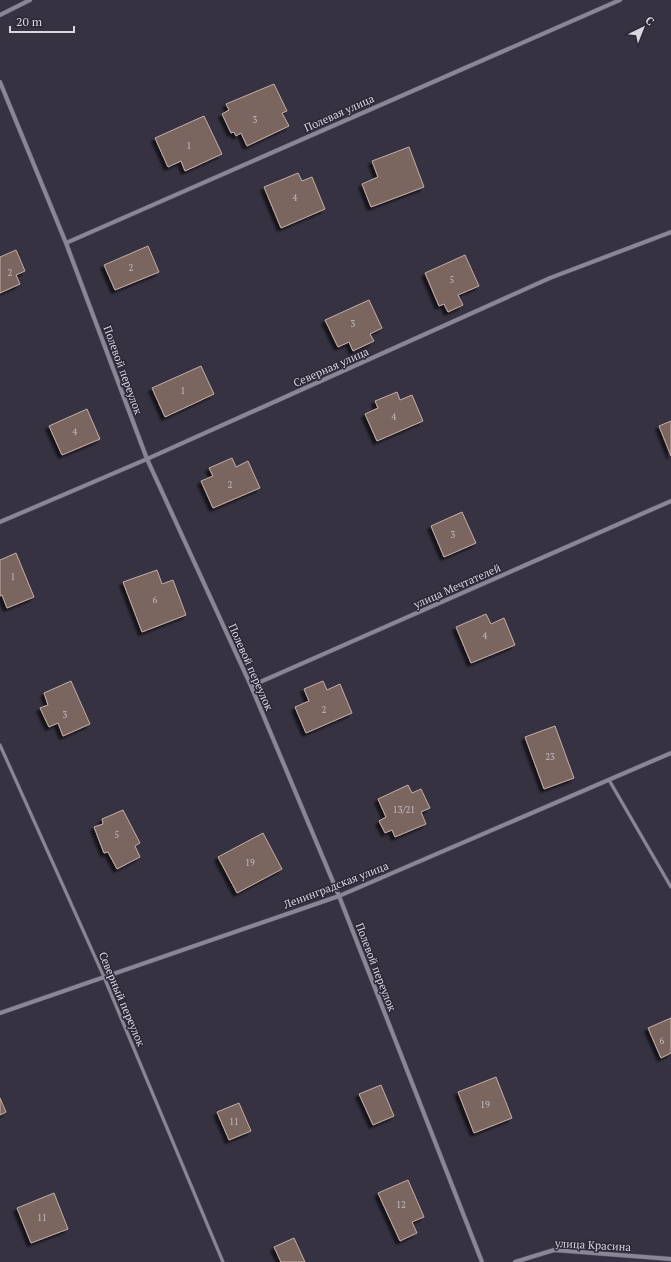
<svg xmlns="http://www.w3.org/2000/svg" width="671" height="1262" font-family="'PT Serif',serif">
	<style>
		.building { fill: #7a655f; stroke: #c5aea8; filter: url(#shadow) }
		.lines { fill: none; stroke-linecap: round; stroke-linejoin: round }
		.service-casing { stroke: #524e5c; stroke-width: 4 }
		.minor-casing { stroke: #524e5c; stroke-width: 5 }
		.service { stroke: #8a8597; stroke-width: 3 }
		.minor { stroke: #8a8597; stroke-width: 4 }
		.labels { text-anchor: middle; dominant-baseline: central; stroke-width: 3; stroke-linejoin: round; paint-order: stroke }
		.number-label { font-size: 9px; fill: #c1bac0 }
		.street-label { font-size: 11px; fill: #d9d6e0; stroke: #2c2837 }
	</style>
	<defs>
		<filter id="shadow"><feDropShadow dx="-3.5" dy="3.5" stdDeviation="1" flood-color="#0009"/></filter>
	</defs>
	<rect width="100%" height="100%" fill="#363241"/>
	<path class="building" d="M274,84L287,111L282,113L289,126L247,146L241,133L236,136L234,132L231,133L222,114L229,110L226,104Z
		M204,116L222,154L185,171L181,161L168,167L155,138Z
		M409,147L424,187L371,207L362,184L378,177L372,161Z
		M298,173L302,181L312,177L325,209L281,228L264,187Z
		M148,246L159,272L115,290L104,265Z
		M16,250L25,271L16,275L20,284L0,293V257Z
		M465,255L479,286L458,295L463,305L448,312L444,304L439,306L425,273Z
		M369,300L382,328L370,334L374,341L353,351L349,342L338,347L325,320Z
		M201,366L214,394L165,417L152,388Z
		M397,392L400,400L412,395L423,421L377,441L365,414L378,408L375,401Z
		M87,409L100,439L62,455L49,426Z
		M671,421V456L659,426Z
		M232,458L236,467L248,461L260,488L213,508L201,481L213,476L209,468Z
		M462,512L476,543L444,557L431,526Z
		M16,553L34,597L7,608L2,595L0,596V560Z
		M157,570L162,584L173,580L186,615L142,632L123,582Z
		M486,614L491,624L504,618L515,645L471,663L456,627Z
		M71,681L90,724L63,736L58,723L49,727L40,708L48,705L44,693Z
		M323,681L327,690L340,684L352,713L306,733L295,707L309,701L304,689Z
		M555,726L574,778L544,789L525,737Z
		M408,785L412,793L421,789L430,808L421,812L426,824L395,837L392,830L385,833L379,821L386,817L378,799Z
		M123,810L140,843L135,846L140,857L117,869L108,852L104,853L94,827L103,824L102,819Z
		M263,833L282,869L237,893L218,857Z
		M671,1018V1053L661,1058L648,1028Z
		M496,1077L512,1118L474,1133L458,1092Z
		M381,1085L394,1116L373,1125L359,1094Z
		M0,1098L6,1112L0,1115Z
		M239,1103L251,1131L229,1140L217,1112Z
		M408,1180L424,1217L412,1222L417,1233L400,1241L378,1193Z
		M54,1193L68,1229L31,1243L17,1208Z
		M294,1238L305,1262H281L274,1247Z"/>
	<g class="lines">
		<g class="service-casing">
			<path id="service" d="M0,745L104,977L223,1262
				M609,780L671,887"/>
		</g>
		<g class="minor-casing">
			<path id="minor" d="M0,15L30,0
				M0,82L66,243L147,459L251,686L339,896L482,1262
				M66,243L620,0
				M0,522L147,459L550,278L671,232
				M251,686L671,501
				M0,1013L339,896L671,753
				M515,1262L554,1250L671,1259"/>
		</g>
		<use href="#service" class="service"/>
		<use href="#minor" class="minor"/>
	</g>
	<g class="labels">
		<g class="number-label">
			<text x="255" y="120">3</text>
			<text x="189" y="146">1</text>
			<text x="295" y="198">4</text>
			<text x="131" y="268">2</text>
			<text x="10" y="273">2</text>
			<text x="452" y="280">5</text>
			<text x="353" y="324">3</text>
			<text x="183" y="391">1</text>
			<text x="394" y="417">4</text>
			<text x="75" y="432">4</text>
			<text x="230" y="485">2</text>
			<text x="453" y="535">3</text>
			<text x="13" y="577">1</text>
			<text x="155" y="600">6</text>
			<text x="485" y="636">4</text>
			<text x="324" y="710">2</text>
			<text x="65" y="715">3</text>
			<text x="550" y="757">23</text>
			<text x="404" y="810">13/21</text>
			<text x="117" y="835">5</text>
			<text x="250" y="863">19</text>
			<text x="662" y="1041">6</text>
			<text x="485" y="1105">19</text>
			<text x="234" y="1122">11</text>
			<text x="401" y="1205">12</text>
			<text x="42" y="1218">11</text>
		</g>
		<g class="street-label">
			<text transform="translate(339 113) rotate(-24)">Полевая улица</text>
			<text transform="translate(331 367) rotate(-24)">Северная улица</text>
			<text transform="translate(123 370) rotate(70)">Полевой переулок</text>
			<text transform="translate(457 586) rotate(-24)">улица Мечтателей</text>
			<text transform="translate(251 667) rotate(66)">Полевой переулок</text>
			<text transform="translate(336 885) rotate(-21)">Ленинградская улица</text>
			<text transform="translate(376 967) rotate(69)">Полевой переулок</text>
			<text transform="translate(122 999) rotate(67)">Северный переулок</text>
			<text transform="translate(593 1245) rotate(3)">улица Красина</text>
		</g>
	</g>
	<g transform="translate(643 28) rotate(43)" stroke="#2c2837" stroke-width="3" paint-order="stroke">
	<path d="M0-3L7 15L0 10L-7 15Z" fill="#d9d6e0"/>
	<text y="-6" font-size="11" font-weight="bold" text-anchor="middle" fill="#d9d6e0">С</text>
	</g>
	<path d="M10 26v6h64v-6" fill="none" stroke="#d9d6e0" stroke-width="2"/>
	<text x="16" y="26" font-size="12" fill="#d9d6e0" stroke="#2c2837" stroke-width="3" paint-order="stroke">20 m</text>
</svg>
